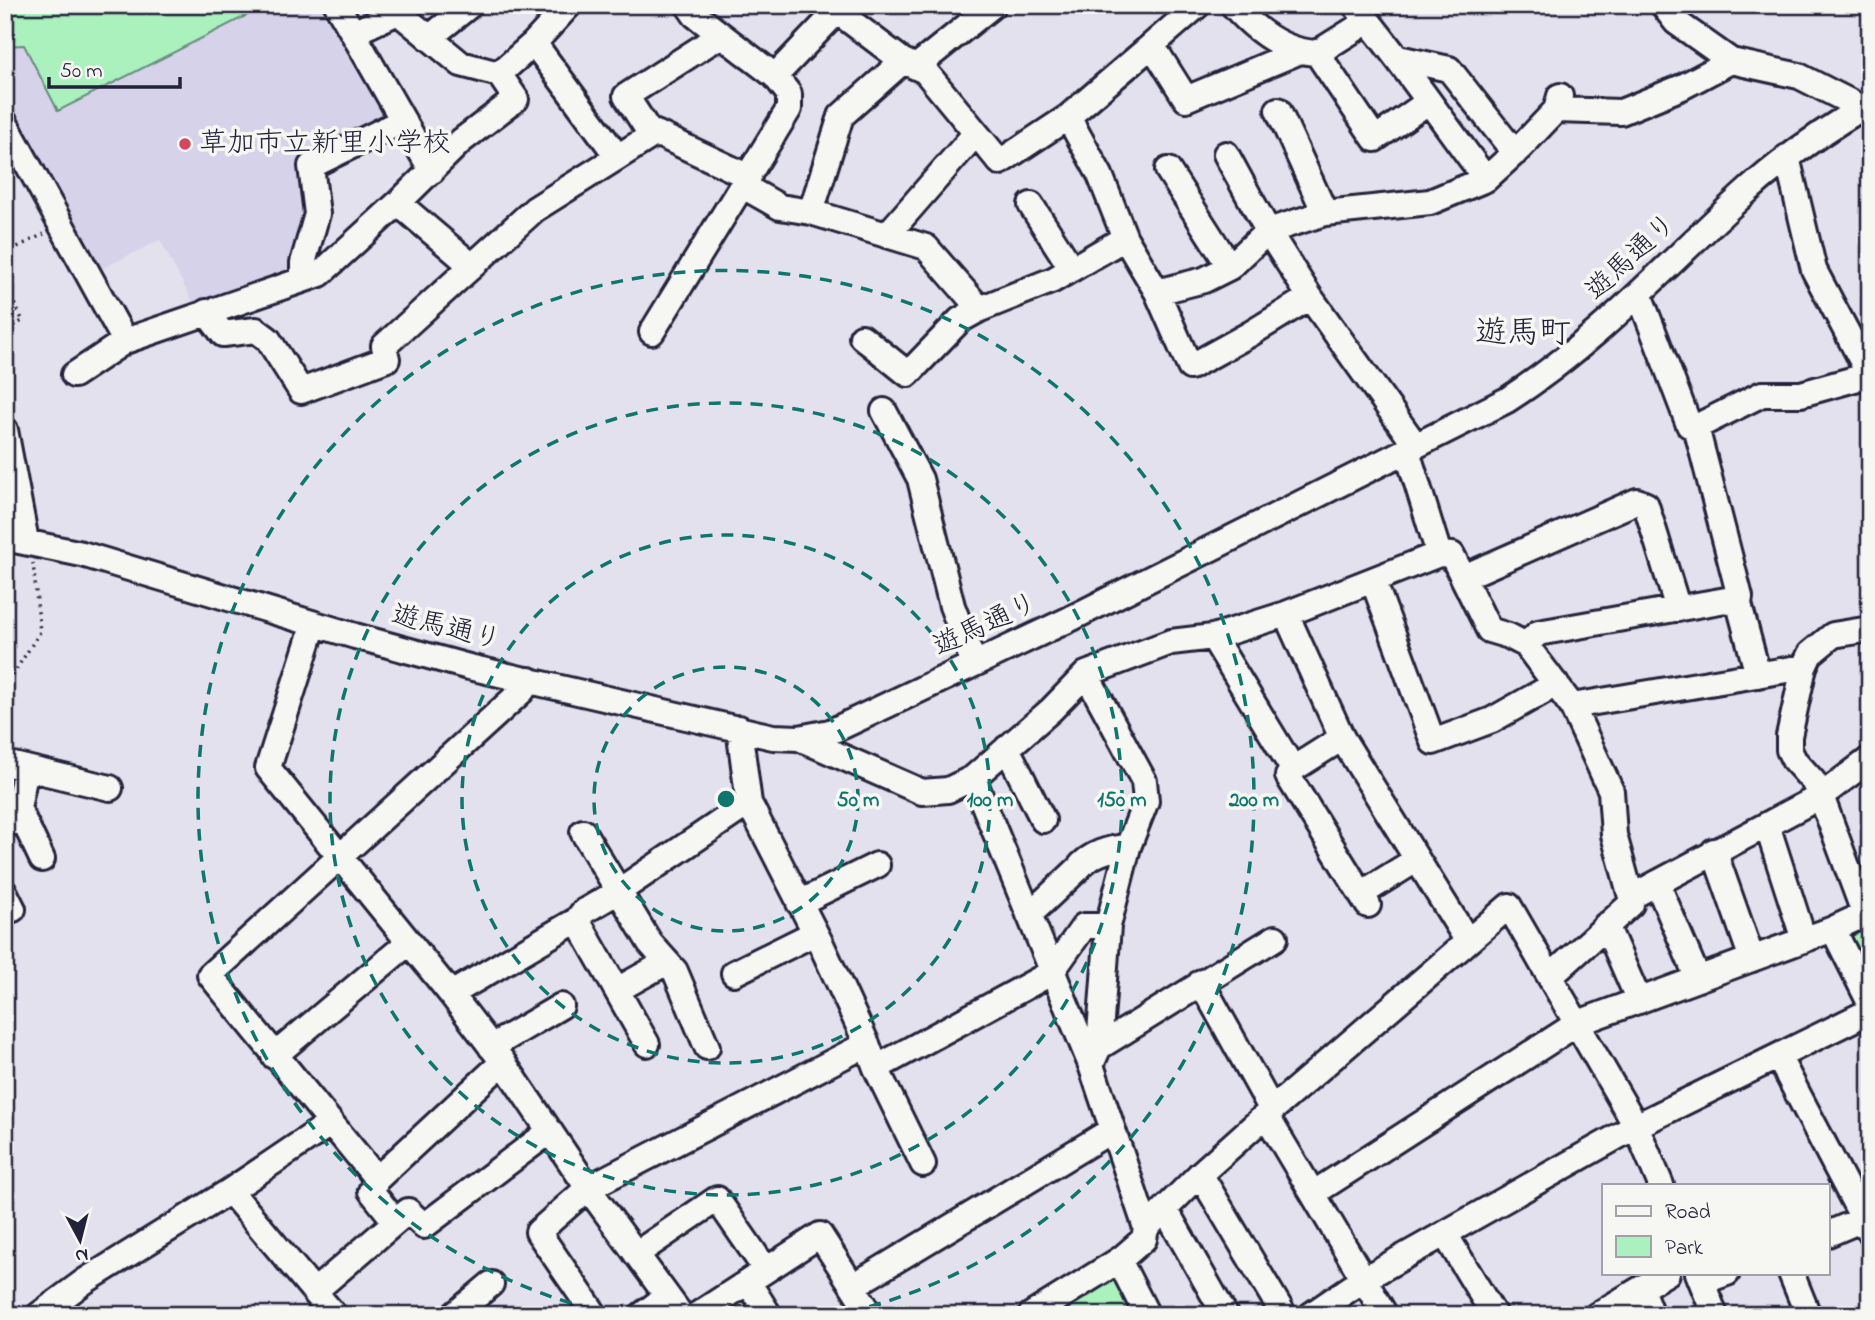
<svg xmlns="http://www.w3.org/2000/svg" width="1875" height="1320" font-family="'Indie Flower','Klee One',sans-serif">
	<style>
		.built { fill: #d6d2e9 }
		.green { fill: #aaf1bd; stroke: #668a7c; stroke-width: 2 }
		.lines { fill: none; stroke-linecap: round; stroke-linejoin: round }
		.minor-casing { stroke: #22223b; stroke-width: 30 }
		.path { stroke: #22223b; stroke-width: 3.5; stroke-dasharray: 2 5; stroke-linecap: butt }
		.minor { stroke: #f6f6f2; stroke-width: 24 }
		.ring { fill: none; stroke: #0f766e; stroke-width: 3.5; stroke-dasharray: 12 9 }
		.poi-dot { fill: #d1495b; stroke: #f6f6f2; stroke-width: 2.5 }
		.labels { text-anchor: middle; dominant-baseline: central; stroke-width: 7; stroke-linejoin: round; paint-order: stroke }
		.poi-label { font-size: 28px; fill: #22223b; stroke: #f6f6f2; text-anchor: start }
		.street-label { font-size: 28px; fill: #22223b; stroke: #f6f6f2 }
		.quarter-label { font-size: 32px; fill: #22223b; stroke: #f6f6f2 }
		.centre { fill: #0f766e; stroke: #f6f6f2; stroke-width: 3.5 }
		.ring-label { font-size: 21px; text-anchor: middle; font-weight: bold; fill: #0f766e; stroke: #f6f6f2; stroke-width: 7; stroke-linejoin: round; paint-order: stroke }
	</style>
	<rect width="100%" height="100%" fill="#e3e1ed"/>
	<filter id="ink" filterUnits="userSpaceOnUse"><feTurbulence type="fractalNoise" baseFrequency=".0143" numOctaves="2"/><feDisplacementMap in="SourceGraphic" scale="14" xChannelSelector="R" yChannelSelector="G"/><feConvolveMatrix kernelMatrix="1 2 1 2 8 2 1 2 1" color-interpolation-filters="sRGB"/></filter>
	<g filter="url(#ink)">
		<path class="built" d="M5,5H329L389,113L386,121L304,165L310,219L296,277L197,310L160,240L95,272L5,109Z"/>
		<path class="green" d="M5,5H267L58,111L24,45L5,46Z
			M1870,919V982L1846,937Z
			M1111,1275L1118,1277L1137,1315H1045Z"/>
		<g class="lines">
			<g class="minor-casing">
				<path id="minor" d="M337,5L432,171
					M1198,5L1152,45L1186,99L1298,52
					M1233,5C1255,30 1283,52 1317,53L1375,139L1428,102
					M1355,5C1402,61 1442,121 1486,179
					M1663,5L1676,22L1731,61L1799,76L1862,108
					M429,38L470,5
					M534,43L617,156
					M1317,53L1368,21
					M1398,58L1449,69L1515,153
					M903,61L925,71L1000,162L1068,117L1152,45
					M916,67L993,5
					M499,74L534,43L569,5
					M775,76L843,5
					M1278,110L1325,213
					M1556,110L1621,112L1682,87L1731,61
					M1068,117L1100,175L1125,238L1157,292L1190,367L1250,334L1310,297
					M5,123L125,341
					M652,136L626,96L721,35
					M1226,154L1268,231L1310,297L1416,446
					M1787,157L1814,270L1870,376
					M1168,170L1230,267
					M743,186L780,207L811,212L841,116L903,61L838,12
					M398,203L472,266
					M1031,205L1072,269
					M811,212L926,247L980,309
					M887,235L976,133
					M303,279V263L317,214L311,166L402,121
					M1157,292L1204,280L1230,267L1268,231L1325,213L1430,202L1486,179L1520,148L1556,110L1560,96
					M1639,294L1689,425L1696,427L1762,394H1801L1869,375
					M206,312L223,334L256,330L268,339L301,391L387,359L384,346L535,209L656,133L749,177
					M652,332L789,109V94L775,76L695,15L688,5
					M862,337L908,374L960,320L980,309L1053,280L1125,238
					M74,375L125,341L320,274L398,203L461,141L516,99L499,74L461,64L398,12L353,33
					M884,411L920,479L952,606L974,664
					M1696,427L1740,597L1739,604
					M5,430L26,541
					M1407,451L1439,554
					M5,538L82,554L355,636L469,667L773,737L799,738L830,732L1070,619L1507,400C1596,343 1667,264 1744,194C1782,159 1826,129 1870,103
					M1464,577L1637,501L1646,505L1678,609
					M1373,580L1433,742L1492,720L1556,684
					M1286,614L1342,738L1467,940
					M314,624L268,768L451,994L503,1062L588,1188L681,1315
					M1213,637L1293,769
					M1526,645L1538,633L1726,600L1739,604L1758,675
					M1572,706L1804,667
					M739,728L749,803L821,944L867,1044L876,1068L923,1164
					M799,738L922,792L948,790L973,778L1051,710L1086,674L1171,642L1213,637L1286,614L1439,554L1452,555L1489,630L1509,636L1526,645L1572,706L1611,791L1614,835L1631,897
					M1342,738L1293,769L1288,776L1368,905
					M1007,748L1043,820
					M5,763L110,788
					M973,778L1091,1065
					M18,808L42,859
					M5,820L15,822L26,769
					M1767,825L1804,940
					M583,832L650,943L675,971L707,1047
					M1714,851L1752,959
					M1657,883L1698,979
					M5,893L13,909
					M1361,894L1416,860
					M799,903L877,865
					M1029,915L1078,869C1089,854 1110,848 1128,847
					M1865,915L1821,796L1813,781L1794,760L1789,750V736L1804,667L1810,654L1833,635L1870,629
					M577,920L647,1044
					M1606,925L1639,1001
					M1833,929L1870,1003
					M734,973L815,933
					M1551,976L1631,904V897L1821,796L1870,759
					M1201,982L1272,1110
					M617,990L667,962
					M451,994L577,920L583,912L619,891L749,803
					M491,1047L561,1006
					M1099,1047L1275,938
					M274,1056L408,943
					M1779,1058L1870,1232
					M876,1068L1051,973L1084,926H1108
					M1266,1115L1385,1315
					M1200,1174L1284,1315
					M377,1179L210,975L522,691L529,680
					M230,1191L334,1315
					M1314,1193L1578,1023L1833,929L1870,912
					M1165,1209L1225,1315
					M395,1221L371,1191L377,1179L503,1062
					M1146,1228L1200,1174L1266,1115L1509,906L1636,1126L1661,1185
					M1445,1234L1494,1315
					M1828,1234L1863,1219
					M636,1254L717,1199L766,1270
					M1119,1260L1147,1315
					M1698,1273L1715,1315
					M1791,1273L1808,1315
					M748,1282L769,1315
					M1702,1282L1727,1273
					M853,1286L1112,1130
					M1641,1289L1651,1315
					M315,1291L408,1211L424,1226L550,1131
					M39,1315L85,1281L230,1191L331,1123
					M454,1315L491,1284
					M595,1315L538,1232L588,1188L867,1044
					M642,1315L667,1296
					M697,1315L820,1235L871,1315
					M1031,1315L1121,1259L1144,1239L1146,1228L1091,1065L1099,1047L1108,926L1128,847L1146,801L1144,781L1086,674
					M1311,1315L1364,1279L1636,1126L1870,1011
					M1597,1315L1667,1273"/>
			</g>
			<path class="path" d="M5,253L44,234
				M5,285L23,321L5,329
				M5,687L40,632L33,563"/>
			<use href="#minor" class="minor"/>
		</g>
	</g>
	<g class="ring">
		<circle cx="726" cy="799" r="132"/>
		<circle cx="726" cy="799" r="264"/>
		<circle cx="726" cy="799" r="396"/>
		<path d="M612 1314A528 528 0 1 1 840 1314"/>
	</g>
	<circle class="poi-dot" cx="185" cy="144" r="7"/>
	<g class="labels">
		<g class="poi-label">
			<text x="199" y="144">草加市立新里小学校</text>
		</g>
		<g class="street-label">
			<text transform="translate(1632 258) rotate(-43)">遊馬通り</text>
			<text transform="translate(986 626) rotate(-25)">遊馬通り</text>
			<text transform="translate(446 629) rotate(14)">遊馬通り</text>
		</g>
		<g class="quarter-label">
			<text x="1523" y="334">遊馬町</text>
		</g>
	</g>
	<circle cx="726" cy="799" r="10" class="centre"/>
	<g class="ring-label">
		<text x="858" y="806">50 m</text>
		<text x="990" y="806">100 m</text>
		<text x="1122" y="806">150 m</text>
		<text x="1254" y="806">200 m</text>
	</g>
	<rect width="1875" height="1320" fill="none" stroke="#f6f6f2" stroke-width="28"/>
	<rect x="14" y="14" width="1847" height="1292" fill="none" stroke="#22223b" stroke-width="2.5" filter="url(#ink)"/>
	<rect x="1602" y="1184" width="228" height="91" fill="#f6f6f2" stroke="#a1a1a9" stroke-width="2"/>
	<rect x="1616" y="1206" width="35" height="10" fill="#f6f6f2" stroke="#a1a1a9" stroke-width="2"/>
	<text x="1665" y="1218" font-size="21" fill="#22223b">Road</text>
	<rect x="1616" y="1236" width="35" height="21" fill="#aaf1bd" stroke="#a1a1a9" stroke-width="2"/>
	<text x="1665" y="1254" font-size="21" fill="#22223b">Park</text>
	<g transform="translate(80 1240) rotate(173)" stroke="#f6f6f2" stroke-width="5" paint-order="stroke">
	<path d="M0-5L12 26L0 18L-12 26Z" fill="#22223b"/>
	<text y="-10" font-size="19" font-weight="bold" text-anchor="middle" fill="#22223b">N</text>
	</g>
	<path d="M49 77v10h131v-10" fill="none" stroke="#22223b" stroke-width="3.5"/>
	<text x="60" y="77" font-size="21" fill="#22223b" stroke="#f6f6f2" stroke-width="5" paint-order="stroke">50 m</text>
</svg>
